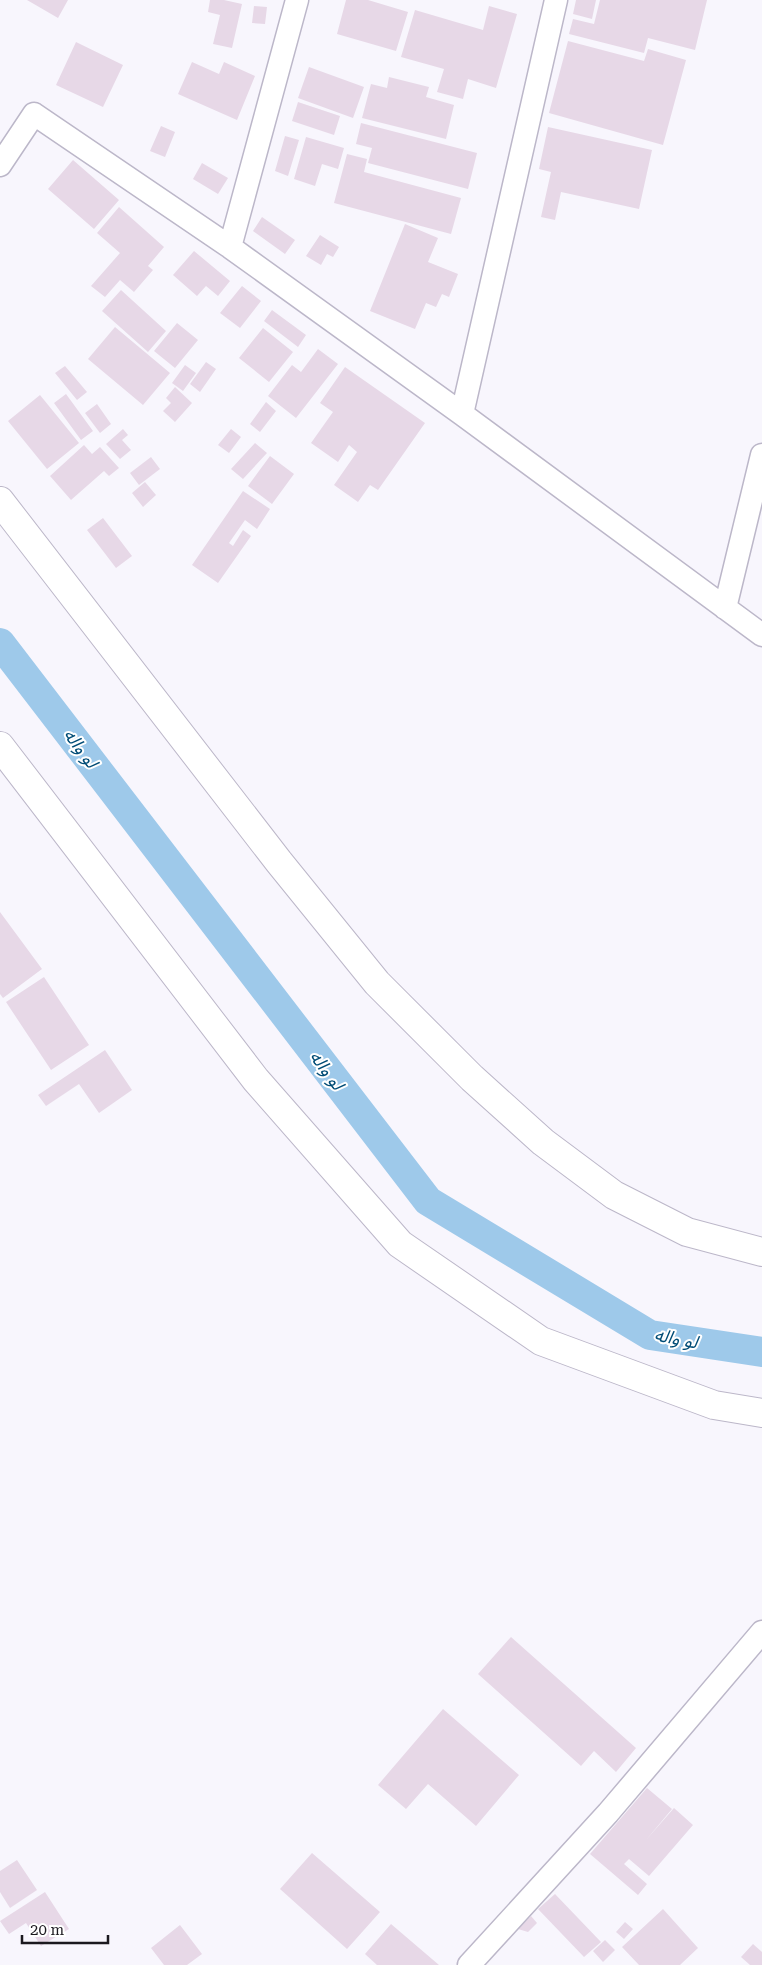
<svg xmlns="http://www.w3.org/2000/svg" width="762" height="1965" font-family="'Roboto Serif','Noto Sans Arabic',serif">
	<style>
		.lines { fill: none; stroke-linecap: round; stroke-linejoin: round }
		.canal { stroke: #9ec9ea; stroke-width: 30 }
		.building { fill: #e7d8e7 }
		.street-casing { stroke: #bcb7c9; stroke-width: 25 }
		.secondary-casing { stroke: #bcb7c9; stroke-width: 30 }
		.street { stroke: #fff; stroke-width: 22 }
		.secondary { stroke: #fff; stroke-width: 28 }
		.labels { text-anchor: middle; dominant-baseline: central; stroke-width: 4; stroke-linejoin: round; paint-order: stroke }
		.water-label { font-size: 18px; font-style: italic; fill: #004c76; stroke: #fff }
	</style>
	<rect width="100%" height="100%" fill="#f8f6fd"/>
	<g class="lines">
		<path class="canal" d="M0,643L428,1201L650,1335L762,1352"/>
	</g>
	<path class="building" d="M27,0H68L58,18Z
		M210,0H224L242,4L232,48L213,44L220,15L208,12Z
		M346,0H368L408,12L396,51L337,34Z
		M576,0H596L592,19L573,14Z
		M600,0H707L695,50L648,38L644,53L569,34L573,19L594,24Z
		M254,6L267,7L265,24L252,23Z
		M489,6L517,14L496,88L468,79L463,99L437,92L444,69L401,57L415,10L483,30Z
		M568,41L644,61L648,49L686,60L663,145L549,113Z
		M76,42L123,65L103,107L56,85Z
		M192,62L219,74L224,62L255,76L237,120L178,94Z
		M309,67L364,87L353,118L298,98Z
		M389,77L429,87L426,97L454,105L446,139L362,118L371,84L387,88Z
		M298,102L340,116L334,135L292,121Z
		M361,123L477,153L468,189L368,163L372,148L356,144Z
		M161,126L175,132L165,157L150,151Z
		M548,127L652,150L639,209L561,192L555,220L541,217L551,172L539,169Z
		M285,136L299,140L288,176L275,171Z
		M306,137L344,148L338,169L322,164L315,186L294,179Z
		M347,154L367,159L364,172L461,198L451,234L334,203Z
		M73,160L119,200L94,229L48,189Z
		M202,163L228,178L218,194L193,179Z
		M119,207L164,247L148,266L153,270L134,292L120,280L105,297L91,286L120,253L97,233Z
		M262,217L295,240L285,254L253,231Z
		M405,224L438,238L428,262L458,274L449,297L442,294L436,307L426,303L415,329L370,311Z
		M320,235L339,247L333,257L327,254L321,265L306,256Z
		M194,251L230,281L218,296L206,286L197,296L173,275Z
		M242,286L261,301L240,328L220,313Z
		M121,290L166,331L148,352L102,311Z
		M272,310L306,335L298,347L264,321Z
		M177,323L198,340L175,368L154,351Z
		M115,327L170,373L143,405L88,359Z
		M263,328L293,352L269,382L239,358Z
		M318,349L338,364L296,418L268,396L292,365L301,372Z
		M206,362L216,369L200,392L190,384Z
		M185,365L196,373L183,391L172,383Z
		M65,366L87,392L77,400L55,373Z
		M345,367L425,423L378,490L370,485L358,502L334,485L357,452L349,445L338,462L311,443L333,412L320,403Z
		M175,387L192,403L175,422L163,411L171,403L166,398Z
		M66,394L93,431L81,440L54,403Z
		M40,395L79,443L47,469L8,421Z
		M266,402L276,411L260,432L250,424Z
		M97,404L111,424L100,433L85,413Z
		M123,429L128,435L122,440L131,450L120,459L106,444Z
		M231,429L241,437L229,453L218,445Z
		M255,443L267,453L243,479L231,469Z
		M84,445L92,454L100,447L119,468L109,476L104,471L71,500L50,476Z
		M270,456L294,474L272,504L248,486Z
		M151,457L160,469L139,485L130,473Z
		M145,482L156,495L143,507L132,493Z
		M243,491L270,509L257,529L245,520L229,543L233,546L243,530L251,536L218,583L192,565Z
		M103,518L132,556L116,568L87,530Z
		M0,912L42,969L3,998L0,994Z
		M44,977L89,1045L51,1070L6,1002Z
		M105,1050L132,1090L99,1113L79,1084L46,1106L38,1095Z
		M511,1637L636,1748L616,1772L594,1751L581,1766L478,1674Z
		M443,1709L519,1775L476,1826L428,1784L406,1809L378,1785Z
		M647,1788L672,1809L646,1840L674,1808L693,1825L649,1876L629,1859L624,1864L647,1884L638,1895L590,1854Z
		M312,1853L380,1912L347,1949L280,1889Z
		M17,1860L37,1890L10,1908L0,1892V1871Z
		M45,1892L69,1929L41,1946L26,1923L9,1934L0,1921Z
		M555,1894L601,1942L584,1957L538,1909Z
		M663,1909L698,1948L680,1965H639L622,1947Z
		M531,1916L537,1923L528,1932L518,1929Z
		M625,1922L633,1929L624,1939L616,1932Z
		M391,1924L439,1965H377L365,1954Z
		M180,1925L202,1954L187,1965H164L151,1948Z
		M605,1940L615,1950L603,1962L593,1951Z
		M753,1944L762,1952V1965H750L741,1957Z"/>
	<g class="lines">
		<g class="street-casing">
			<path id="street" d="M0,165L34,114L230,247L462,414L762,635
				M230,247L297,0
				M462,414L556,0
				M725,608L762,455
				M469,1965L608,1813L762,1632"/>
		</g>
		<g class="secondary-casing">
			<path id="secondary" d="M0,501L279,862L377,983L472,1078L543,1142L614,1195L687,1232L762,1252
				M0,746L256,1080L400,1244L541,1341L714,1405L762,1413"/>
		</g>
		<use href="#street" class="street"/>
		<use href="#secondary" class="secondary"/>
	</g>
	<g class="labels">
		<g class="water-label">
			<text transform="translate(81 748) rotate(53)">لو واله</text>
			<text transform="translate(327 1070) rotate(53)">لو واله</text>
			<text transform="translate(676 1338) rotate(11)">لو واله</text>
		</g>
	</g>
	<path d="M22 1935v8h86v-8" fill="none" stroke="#1b191f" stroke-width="2.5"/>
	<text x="30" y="1935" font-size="15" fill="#1b191f" stroke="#ffffff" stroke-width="4" paint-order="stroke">20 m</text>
</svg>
